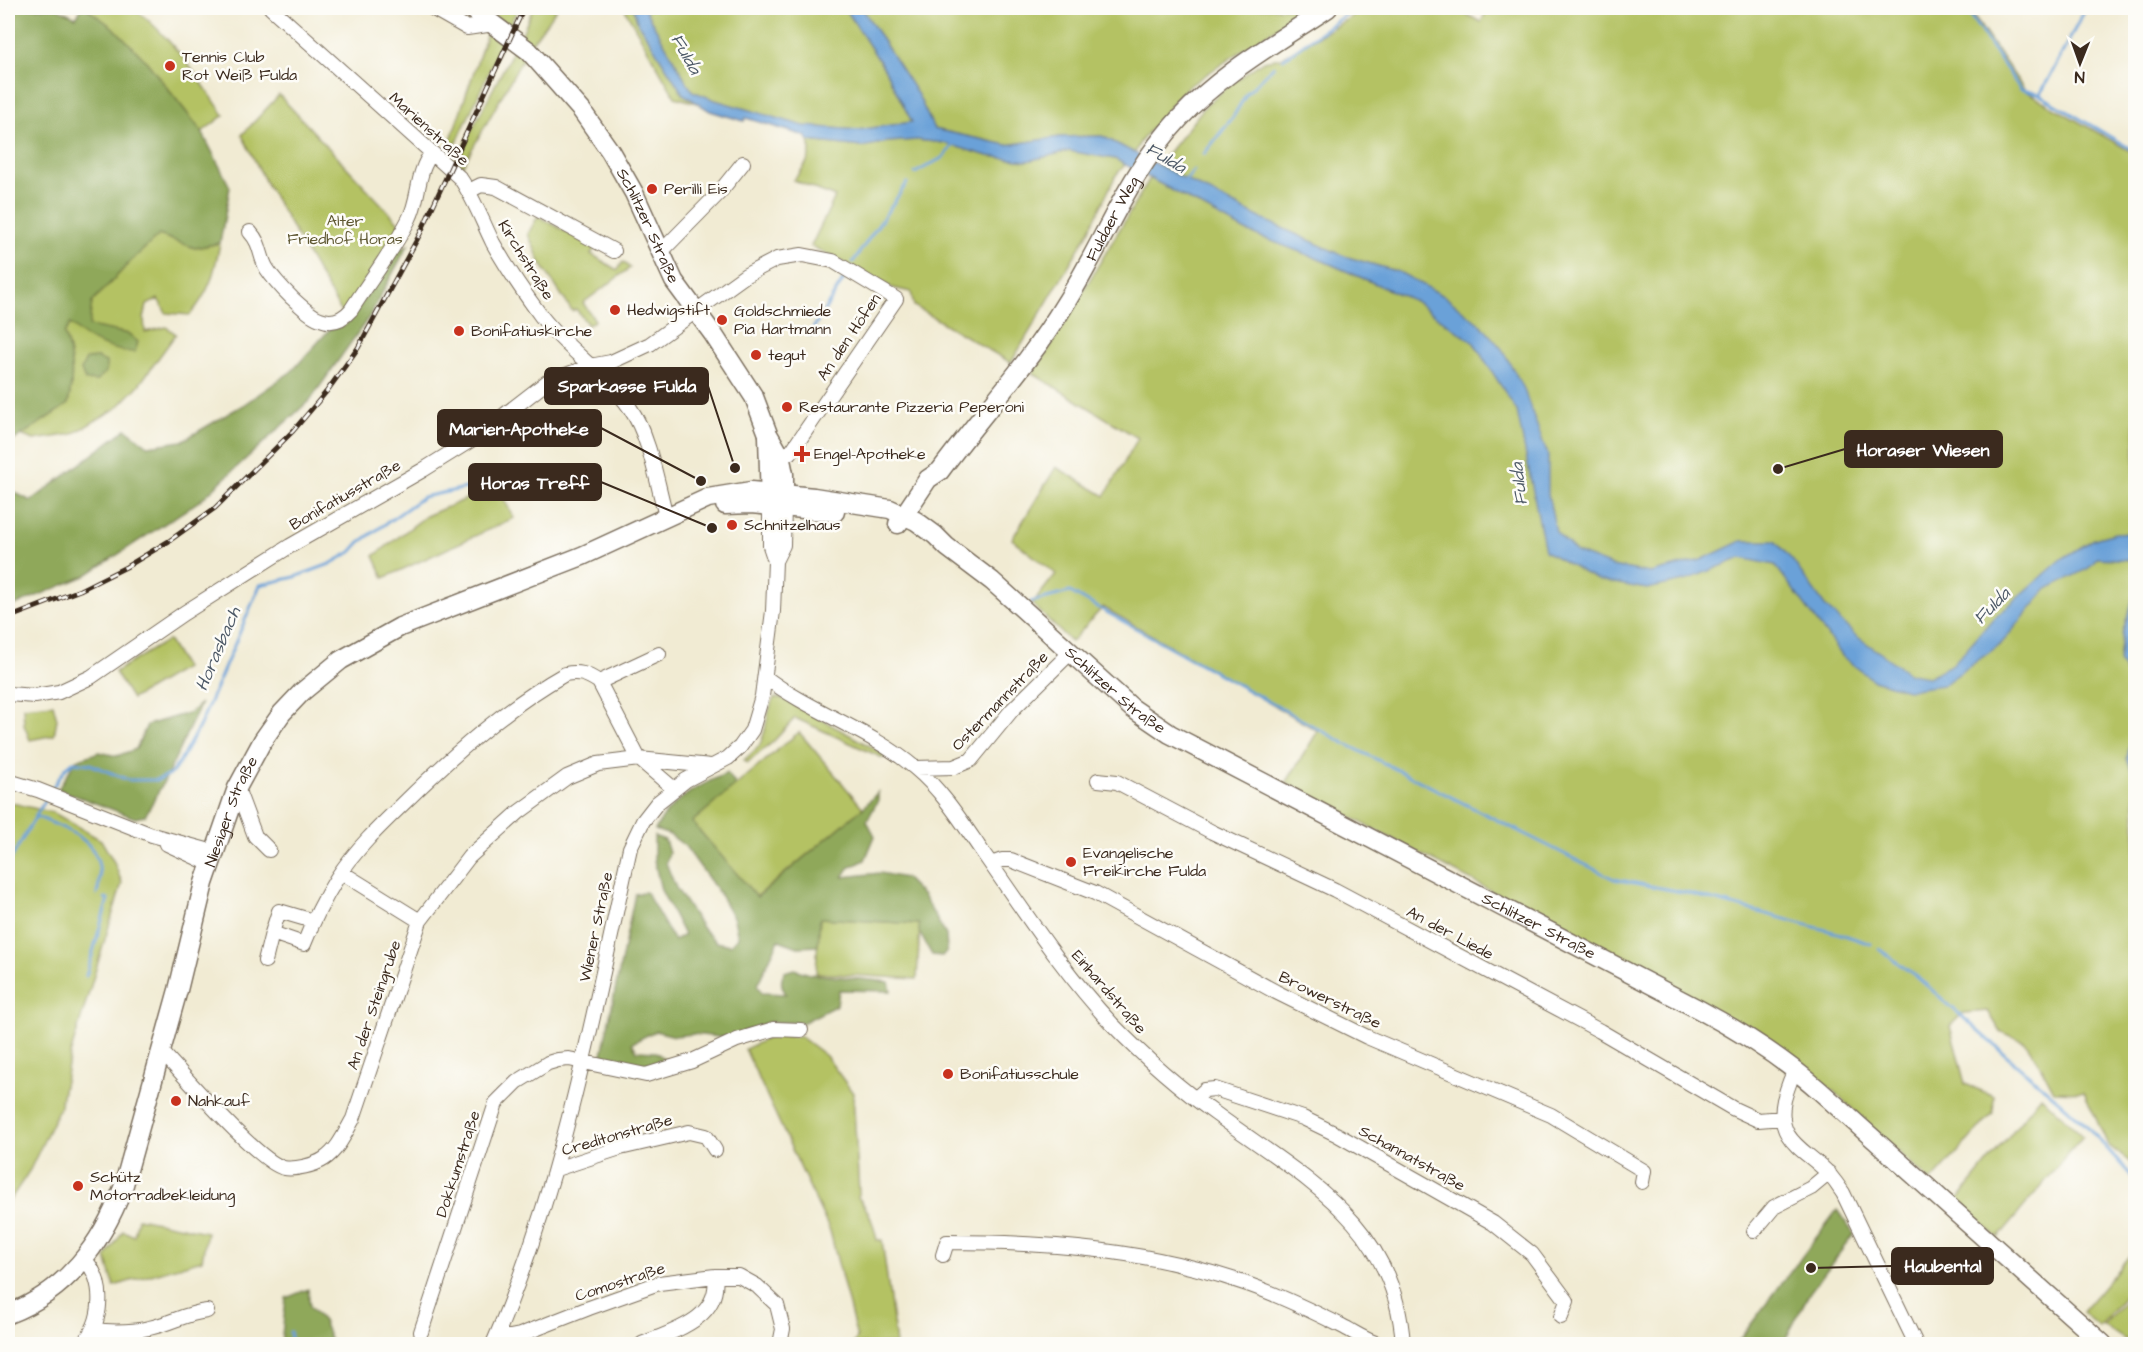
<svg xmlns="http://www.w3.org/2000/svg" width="2143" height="1352" font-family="'Architects Daughter',sans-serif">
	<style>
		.green { fill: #b4c264; stroke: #787641; stroke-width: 1.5 }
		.forest { fill: #8fa85a; stroke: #65693c; stroke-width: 1.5 }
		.water { fill: #6ba1d8; stroke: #53667b; stroke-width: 1.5 }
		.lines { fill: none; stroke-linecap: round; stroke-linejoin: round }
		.stream { stroke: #6ba1d8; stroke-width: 3 }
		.minor-casing { stroke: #7b6e5d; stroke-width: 16 }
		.major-casing { stroke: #7b6e5d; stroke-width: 21 }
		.minor { stroke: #fff; stroke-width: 14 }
		.major { stroke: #fff; stroke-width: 18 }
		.rail-casing { stroke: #3b2a1e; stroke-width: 5 }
		.rail { stroke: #fdfcf7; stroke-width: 3; stroke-dasharray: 9; stroke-linecap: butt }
		.poi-dot { fill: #c8321e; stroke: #fdfcf7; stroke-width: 2 }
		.labels { text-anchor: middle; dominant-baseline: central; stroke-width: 5; stroke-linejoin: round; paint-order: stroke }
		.poi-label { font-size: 16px; fill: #3b2a1e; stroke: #fdfcf7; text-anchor: start }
		.street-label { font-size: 16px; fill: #3b2a1e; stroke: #fdfcf7 }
		.park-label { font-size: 16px; fill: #5f5833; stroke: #fdfcf7 }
		.water-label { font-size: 18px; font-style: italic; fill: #4e5a68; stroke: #fdfcf7 }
		.leader { fill: none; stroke: #3b2a1e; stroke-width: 2 }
		.callout-dot { fill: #3b2a1e; stroke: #fdfcf7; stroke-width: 2 }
		.callout { fill: #3b2a1e; stroke: #3b2a1e; stroke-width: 2 }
		.callout-label { font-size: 18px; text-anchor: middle; font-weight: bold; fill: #fff }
	</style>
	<rect width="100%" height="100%" fill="#fdfcf7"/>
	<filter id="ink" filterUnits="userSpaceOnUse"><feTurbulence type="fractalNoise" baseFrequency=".0167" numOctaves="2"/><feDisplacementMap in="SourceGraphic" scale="12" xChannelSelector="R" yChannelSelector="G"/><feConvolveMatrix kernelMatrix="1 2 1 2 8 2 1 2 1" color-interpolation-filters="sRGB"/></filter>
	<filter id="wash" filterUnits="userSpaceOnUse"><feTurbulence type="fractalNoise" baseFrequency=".008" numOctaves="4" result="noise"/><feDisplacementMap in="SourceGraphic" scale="24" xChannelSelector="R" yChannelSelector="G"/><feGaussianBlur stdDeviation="1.35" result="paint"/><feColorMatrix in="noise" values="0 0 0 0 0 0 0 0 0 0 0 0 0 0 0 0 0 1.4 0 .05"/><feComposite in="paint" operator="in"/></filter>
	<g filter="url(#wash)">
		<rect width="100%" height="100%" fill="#f1ebd3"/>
		<path class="green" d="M86,8H133L136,10C174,40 197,76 224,115L202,132L146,61L115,29Z
			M483,8H518L509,27Z
			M533,8H557L531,44L521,36Z
			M624,8H633L637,21L683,94L697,103L675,97Z
			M644,8H845L884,68L912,122L858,130L804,126L715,100L692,91Z
			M862,8H1306L1186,88L1140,142L1135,153L1102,136L1060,137L1007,145L934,129L918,95Z
			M1363,8H1454L1481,22L1488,8H1968L2025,91L2135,154V1166L2108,1145L2084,1092L2054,1091L2038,1061L2025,1042L2000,1031L1988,1011L1963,1013L1950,1026L1965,1084L1994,1096L1993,1113L1931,1182L1831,1089L1775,1045L1640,969L1286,783L1318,731L1103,607L1071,642L1032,604L1056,574L1012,539L1056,467L1105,496L1138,438L1032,373L1044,357L1150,178L1246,231L1321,260L1415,301L1474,343L1492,371L1495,352L1399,272L1344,256L1262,219L1158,166L1206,105L1231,84L1263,61L1281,58L1351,17Z
			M491,29L504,39L456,144L450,142L487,33Z
			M516,45L526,53L462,167L456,160Z
			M279,95L401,225L343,315L266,183L242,135Z
			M917,140L944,143L988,156L1027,161L1069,151L1115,159L1126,164L1116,175L1088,233L1011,363L914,306L911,292L893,288L811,246L835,197L793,180C803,169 814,157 809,141L862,147L887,142Z
			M538,216L595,248L591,254L617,270L623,262L630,268L583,303L595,320L588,325L576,309L572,311L541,264L528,234Z
			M159,235L195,248L220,243C214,274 211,290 190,315L166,313L158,299L147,305L144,318L145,332L166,327L176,334L139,385L117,408L73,434L34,440L21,435L68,404C73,381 73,356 64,334L70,323L84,336L124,352L129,334L88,326L92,302L131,261Z
			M497,486L514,518L384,578L374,556L426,516Z
			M168,640L185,668L132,699L115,672Z
			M774,698H780L786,700L886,755L883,758L795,718L773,742L747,763L744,760C748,756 755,751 759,746C768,732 765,713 774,698Z
			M53,704L57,719L54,735L30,740L24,725L23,707Z
			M799,732L863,808L756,897L692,822Z
			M8,802L54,813L101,840L114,862L122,883L70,1055L60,1106L30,1170L8,1203Z
			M819,918L920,924L917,979L816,973Z
			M774,1035L801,1037L826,1056L853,1093L859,1192L857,1196C869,1210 873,1222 877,1240H882L896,1344H853L857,1338L830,1231L745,1049Z
			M2041,1096L2083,1136L1998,1238L1956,1202Z
			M138,1218L207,1232L202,1260L114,1286L106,1257L123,1231L134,1236Z
			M2135,1249V1284L2099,1327L2082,1312Z
			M2135,1291V1342L2124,1339L2103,1325Z"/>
		<path class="forest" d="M8,8H57L76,17L82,8H86L115,29L146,61L202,132L230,187L220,243L195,248L159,235L131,261L92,302L89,326L129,334L138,342L135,352C119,352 98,345 85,336C79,333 75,327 70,324L64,334C73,356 73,381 68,404L8,444Z
			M408,245L369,317L311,399L201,500L85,576L8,608V489L31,501L126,429L148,446L182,441L243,405L292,371L330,329L346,325L397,250Z
			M97,358L106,362V372L96,381L85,380L81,370L86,359Z
			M201,703L167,776L145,816L135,818L58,789L76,760L99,752L117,756L136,749L147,725L191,712Z
			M727,773L736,785L692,822L757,897L863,808L878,792V800L867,821L875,836L865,860L849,868L843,877L880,873L905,878L923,896L946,935L947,951L942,956L932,955L919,932V924L820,918L818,946L798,947L779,940L757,985L762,993L786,994C781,986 780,981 784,972L794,969L810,974L889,982L891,991L839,990L837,1005L802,1023L769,1022L727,1038L693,1034L675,1036L655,1031L632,1043L637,1051L656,1052L668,1062L646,1068L601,1059L635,894L646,892L674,941L684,935L661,890L654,860V836L665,840L669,853L666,863L676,888L703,929L716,942L730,945L738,937L734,919L719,893L685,846L670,835L655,830C671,799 697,787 727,773Z
			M1837,1210L1854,1234L1810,1292L1783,1344H1736Z
			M308,1289L310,1307L323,1321L332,1344H281L286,1298Z"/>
		<path class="water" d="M633,8H644L692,91L715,100L804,126L858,130L912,122L884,68L845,8H862L918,95L934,129L1007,145L1060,137L1102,136L1262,219L1344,256L1399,272L1444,296L1481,325L1502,349L1523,387L1548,456V494L1556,532L1576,552L1612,566L1650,573L1701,560L1741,541H1775L1793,561L1825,606L1855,635L1910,674L1928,677L1953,664L1990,622L2063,558L2094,539L2115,533L2135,532V580L2133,560L2097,558L2089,568L2047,589L2001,644L1943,685L1907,690L1873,680L1843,657L1775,565L1741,558L1684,581L1647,589L1597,580L1545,551L1517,411L1474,343L1415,301L1321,260L1246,231L1115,159L1069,151L1027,161L988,156L944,143L917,140L887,142L862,147L809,141L805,136L746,118L744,121L710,111L683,94L637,21Z
			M2135,591V712V690L2119,661L2122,634Z
			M2135,718V779L2127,759Z"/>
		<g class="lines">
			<path class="stream" d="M1965,8L2020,89L2040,95L2136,152
				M1283,59L1355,8
				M2040,95L2086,8
				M1204,154L1233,117L1247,93L1274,66
				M915,173L942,158L954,144
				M1184,182L1194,170
				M853,262L907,183
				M809,335L845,277
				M1031,602L1070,592L1344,743L1614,879L1687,893L1841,934L1871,944
				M50,791L66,768L73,762L90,764L128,780H157L171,774L179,763L200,725L260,585L295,577L330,564L351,552L360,542L423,497L490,483L513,473
				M35,816C75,833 110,843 97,894
				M8,864L47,797
				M1879,949L1917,977L2086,1125L2136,1181
				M86,976L108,899L105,898
				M290,1332L292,1344"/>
		</g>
	</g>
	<g filter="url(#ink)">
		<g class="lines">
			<g class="minor-casing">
				<path id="minor" d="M271,8L460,178C474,198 482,221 493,243C507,268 524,293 541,316C567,350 605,373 630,408C650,437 657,483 666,516
					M432,8L467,28L494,24
					M469,191L481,185L496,187L614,251
					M250,232C262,245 259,256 267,269C274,280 283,289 292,298C309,314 330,334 351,310C370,280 393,251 409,219C420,198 416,172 432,153
					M660,253L718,194L743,163
					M775,561L783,545L784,507
					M765,677C811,712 872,731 915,768C944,792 965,827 986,857C1026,914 1064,973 1112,1024C1144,1057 1179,1088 1216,1114C1303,1178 1395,1222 1403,1344
					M599,682L659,654
					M8,694L35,696L59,692L91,677L184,613L290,546L423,470L476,437L547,382L590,366L611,362L650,344L746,275L777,259L802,255L833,261L896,299L791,452L780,455
					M915,768L954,767L971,760L1012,710L1071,652
					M1098,780L1117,782L1212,832L1335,890L1600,1031L1732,1108L1758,1120L1783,1118
					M8,781L38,790L152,835L214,852
					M237,788L255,836L269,850
					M167,844L210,864
					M991,864L1002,860H1011L1095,893L1276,992L1367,1037L1551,1115L1644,1171L1642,1182
					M341,872L420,921
					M313,921L279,911L272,933L304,944C313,921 324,899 337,878C355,850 380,826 404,803C453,755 505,708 565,674C579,671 587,674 599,682L639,759L674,789
					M265,961L272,933
					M161,1051C182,1073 259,1163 284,1168C295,1170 315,1165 324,1159C338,1150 345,1133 353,1119L420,921L469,857L519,812L567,777L598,764L639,759L711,766
					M1796,1069C1790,1078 1787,1089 1784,1100C1775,1142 1806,1149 1829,1174C1834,1180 1839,1187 1843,1193L1916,1344
					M1196,1098L1205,1090L1215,1089L1303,1118L1336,1134L1493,1223L1532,1254L1567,1301L1561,1317
					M556,1169L620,1148L689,1132L706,1136L715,1150
					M1754,1231L1774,1207L1811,1188L1829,1173
					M943,1255L947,1242C1050,1242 1152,1250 1250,1285C1281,1296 1312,1311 1342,1326C1354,1332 1366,1341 1379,1344
					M93,1330C111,1332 132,1332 149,1328C170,1324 186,1313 207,1311
					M421,1332L496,1103L517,1082L548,1063L558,1060L569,1059L646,1075L692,1061L737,1040L774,1029L801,1030
					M498,1334L510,1337L520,1335L589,1308L659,1283L715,1276H739L757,1286L777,1305L783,1329L780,1344
					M82,1344C103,1323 106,1282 85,1260
					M493,1344C562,1186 593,1016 630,848L643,821L657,803L686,780L728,758L740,747L752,730L762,696L773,611L775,561L770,546V506
					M642,1344C673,1331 721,1319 715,1276"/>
			</g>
			<g class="major-casing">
				<g id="major">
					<path id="s1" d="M471,8L529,51L582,111L610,151L634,193L674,281L713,334L754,397L768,434L780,455L784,474V507"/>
					<path d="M768,436L770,504"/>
					<path d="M725,505L751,504L835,512"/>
					<path id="s2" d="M898,524L928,479L940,471C981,415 1029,364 1065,304C1104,242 1128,173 1179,119C1221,73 1277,42 1328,8"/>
					<path id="s3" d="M8,1314C67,1291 101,1245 123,1188L178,990L204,883L237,788L263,740L282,713L302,692L341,660L400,627L582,556L708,498L751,491L814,497L890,509L916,521L935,535L947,547L992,581L1132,708L1170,734L1700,1010C1743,1033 1783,1058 1820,1091L2103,1344"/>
				</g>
			</g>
			<use href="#minor" class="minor"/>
			<use href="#major" class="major"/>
			<g class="rail-casing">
				<path id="rail" d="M8,618L80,590L126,567L169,541L215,508L293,431L327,391L358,348L420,234L524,8"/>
			</g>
			<use href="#rail" class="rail"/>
		</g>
	</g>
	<g class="poi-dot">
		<circle cx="170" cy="66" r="6"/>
		<circle cx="652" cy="189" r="6"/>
		<circle cx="615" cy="310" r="6"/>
		<circle cx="722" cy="320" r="6"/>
		<circle cx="459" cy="331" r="6"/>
		<circle cx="756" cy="355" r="6"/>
		<circle cx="787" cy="407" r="6"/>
		<path d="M799 445h6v6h6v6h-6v6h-6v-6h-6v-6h6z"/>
		<circle cx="732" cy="525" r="6"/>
		<circle cx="1071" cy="862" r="6"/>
		<circle cx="948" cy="1074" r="6"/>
		<circle cx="176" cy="1101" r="6"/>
		<circle cx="78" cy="1186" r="6"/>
	</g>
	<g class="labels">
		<g class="poi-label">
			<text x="182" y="57">Tennis Club<tspan x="182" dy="18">Rot Weiß Fulda</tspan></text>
			<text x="664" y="189">Perilli Eis</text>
			<text x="627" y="310">Hedwigstift</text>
			<text x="734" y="311">Goldschmiede<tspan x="734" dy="18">Pia Hartmann</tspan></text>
			<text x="471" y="331">Bonifatiuskirche</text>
			<text x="768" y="355">tegut</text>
			<text x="799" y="407">Restaurante Pizzeria Peperoni</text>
			<text x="814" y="454">Engel-Apotheke</text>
			<text x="744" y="525">Schnitzelhaus</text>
			<text x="1083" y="853">Evangelische<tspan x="1083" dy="18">Freikirche Fulda</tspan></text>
			<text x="960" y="1074">Bonifatiusschule</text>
			<text x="188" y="1101">Nahkauf</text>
			<text x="90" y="1177">Schütz<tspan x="90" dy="18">Motorradbekleidung</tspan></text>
		</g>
		<g class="street-label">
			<text transform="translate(429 129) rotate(42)">Marienstraße</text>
			<text stroke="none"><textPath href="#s2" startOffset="375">Fuldaer Weg</textPath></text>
			<text stroke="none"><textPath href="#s1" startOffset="285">Schlitzer Straße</textPath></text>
			<text transform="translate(526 260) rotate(58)">Kirchstraße</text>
			<text transform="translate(849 337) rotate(-56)">An den Höfen</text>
			<text transform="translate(345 495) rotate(-30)">Bonifatiusstraße</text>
			<text stroke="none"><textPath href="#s3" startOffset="1635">Schlitzer Straße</textPath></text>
			<text transform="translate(1000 701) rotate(-46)">Ostermannstraße</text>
			<text stroke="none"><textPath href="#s3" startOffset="568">Niesiger Straße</textPath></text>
			<text transform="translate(596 927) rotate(-78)">Wiener Straße</text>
			<text stroke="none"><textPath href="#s3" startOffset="2121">Schlitzer Straße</textPath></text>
			<text transform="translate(1450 933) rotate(28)">An der Liede</text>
			<text transform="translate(1109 992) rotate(49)">Einhardstraße</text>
			<text transform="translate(1330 1000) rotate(26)">Browerstraße</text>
			<text transform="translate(374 1005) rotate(-71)">An der Steingrube</text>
			<text transform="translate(617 1135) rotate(-16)">Creditonstraße</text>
			<text transform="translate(1412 1158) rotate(29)">Schannatstraße</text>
			<text transform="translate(458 1164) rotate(-72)">Dokkumstraße</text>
			<text transform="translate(620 1282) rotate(-18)">Comostraße</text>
		</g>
		<g class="park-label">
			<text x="345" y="221">Alter<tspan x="345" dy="18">Friedhof Horas</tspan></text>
		</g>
		<g class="water-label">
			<text transform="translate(686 54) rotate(61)">Fulda</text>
			<text transform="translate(1166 158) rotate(30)">Fulda</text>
			<text transform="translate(1519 484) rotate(-96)">Fulda</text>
			<text transform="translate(1992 606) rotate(-45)">Fulda</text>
			<text transform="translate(218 649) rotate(-67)">Horasbach</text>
		</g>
	</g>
	<path class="leader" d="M735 468L708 386M701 481L601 428M1778 469L1845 449M712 528L601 482M1811 1268L1892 1266"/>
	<g class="callout-dot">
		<circle cx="735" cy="468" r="6"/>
		<circle cx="701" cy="481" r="6"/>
		<circle cx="1778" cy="469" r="6"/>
		<circle cx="712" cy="528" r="6"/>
		<circle cx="1811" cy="1268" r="6"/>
	</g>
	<g class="callout">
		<rect x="545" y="368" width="163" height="36" rx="6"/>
		<rect x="438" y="410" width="163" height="36" rx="6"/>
		<rect x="1845" y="431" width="157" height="36" rx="6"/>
		<rect x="469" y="464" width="132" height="36" rx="6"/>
		<rect x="1892" y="1248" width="101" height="36" rx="6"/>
	</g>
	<g class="callout-label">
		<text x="627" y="392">Sparkasse Fulda</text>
		<text x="519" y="435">Marien-Apotheke</text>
		<text x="1923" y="456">Horaser Wiesen</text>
		<text x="535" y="489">Horas Treff</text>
		<text x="1943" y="1272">Haubental</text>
	</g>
	<rect width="2143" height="1352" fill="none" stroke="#fdfcf7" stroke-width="30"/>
	<g transform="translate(2080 63) rotate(181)" stroke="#fdfcf7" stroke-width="4.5" paint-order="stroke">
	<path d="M0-4.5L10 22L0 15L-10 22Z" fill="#3b2a1e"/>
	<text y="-9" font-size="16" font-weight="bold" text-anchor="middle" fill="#3b2a1e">N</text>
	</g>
</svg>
